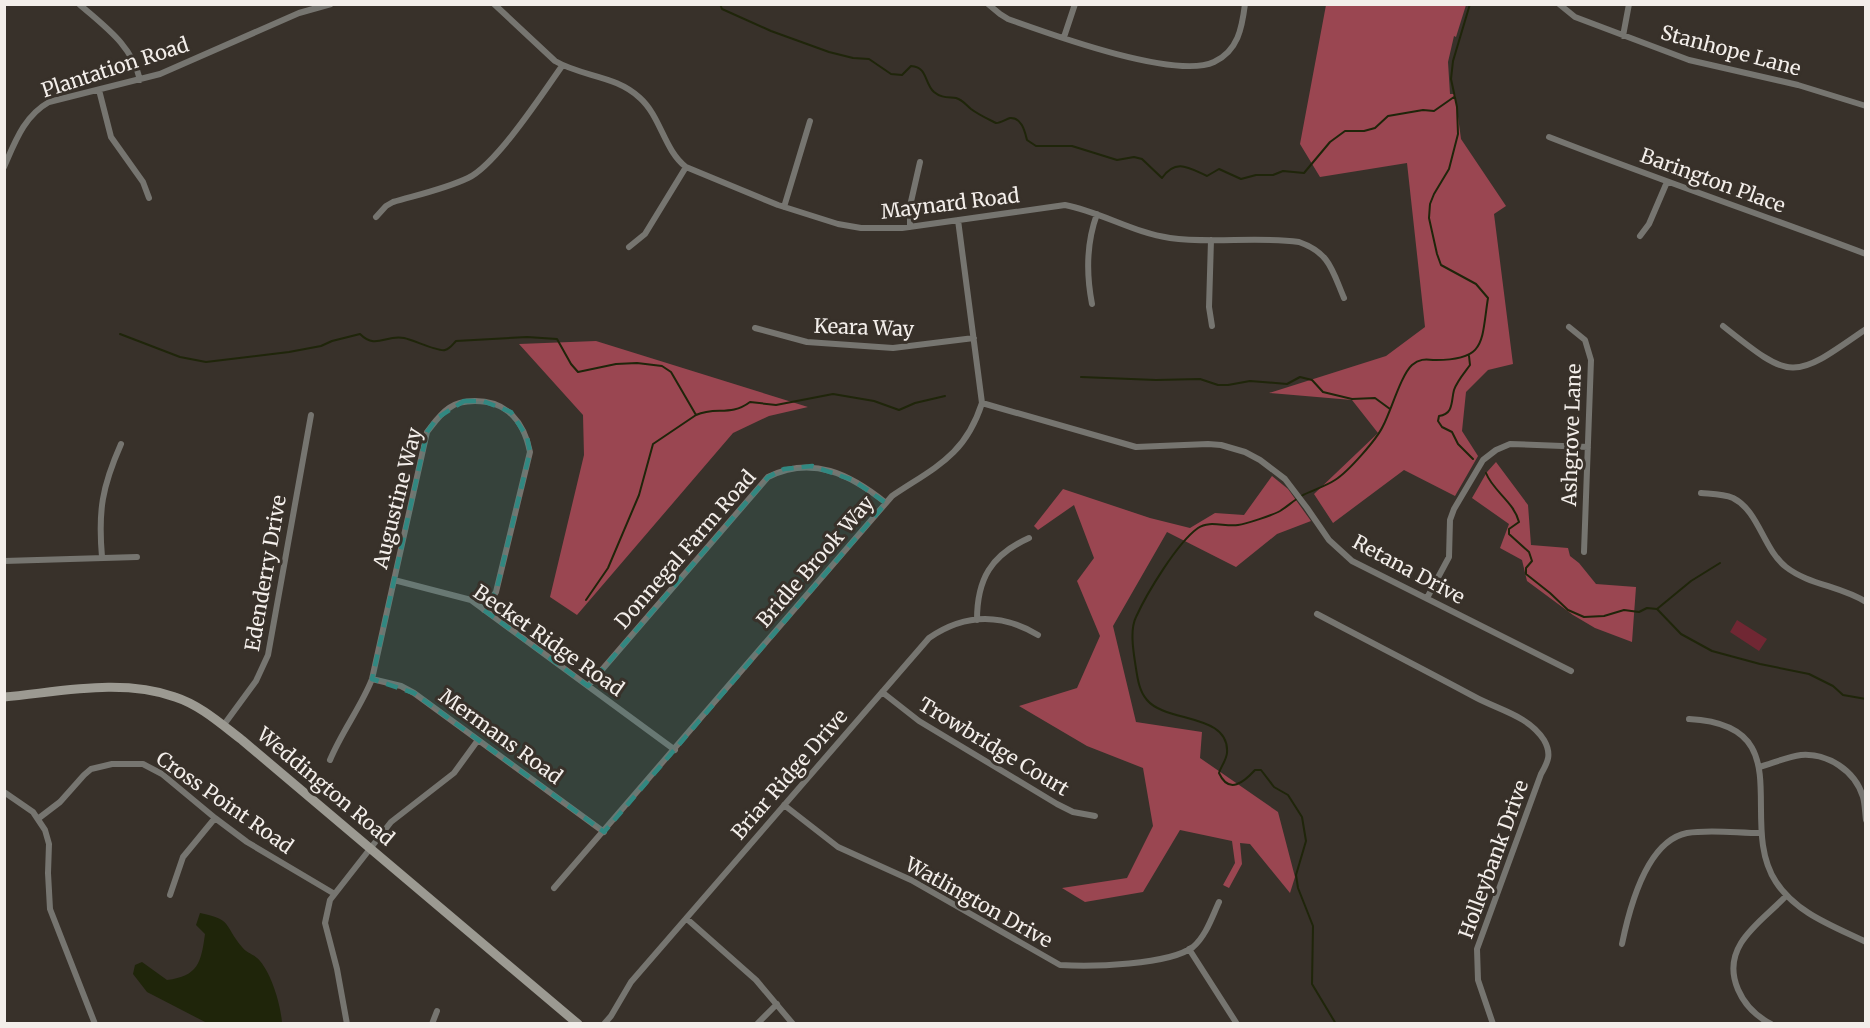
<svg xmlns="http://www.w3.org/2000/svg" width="1870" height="1028" font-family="Merriweather,serif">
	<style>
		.green { fill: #702733 }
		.forest { fill: #9a4651 }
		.water { fill: #1f250a }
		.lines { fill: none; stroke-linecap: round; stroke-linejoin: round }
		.stream { stroke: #1f250a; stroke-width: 2 }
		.street { stroke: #767570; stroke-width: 6 }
		.secondary { stroke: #9c9a92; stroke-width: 9 }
		.marked { fill: #318881; fill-opacity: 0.2; stroke: #318881; stroke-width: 4.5; stroke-dasharray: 12 8; stroke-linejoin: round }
		.labels { text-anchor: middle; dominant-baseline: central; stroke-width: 6; stroke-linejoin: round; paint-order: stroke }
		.street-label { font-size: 20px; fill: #f3eeea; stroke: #38312a }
	</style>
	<rect width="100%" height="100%" fill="#38312a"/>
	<path class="green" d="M1737,620L1767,639L1759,651L1730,632Z"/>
	<path class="forest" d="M1326,5H1466L1456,37L1454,36L1448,62L1450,94H1455L1461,139L1506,206L1494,214L1513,364L1488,370L1466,392L1462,431L1478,456L1455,496L1404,470L1333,523L1314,494L1378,433L1352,400L1269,393L1386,356L1425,327L1407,163L1320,177L1300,144Z
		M596,341L808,407L769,416L733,433L577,615L550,597L584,455L583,415L519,344Z
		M1496,462L1528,505L1531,545L1568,548L1570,556L1579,563L1596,584L1636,587L1632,642L1595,628L1573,615L1527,581L1522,560L1500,548L1509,524L1472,498L1487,472Z
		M1272,476L1288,489L1311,521L1277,534L1236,567L1167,532L1113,626L1136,722L1202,732L1200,758L1278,812L1295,877L1290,893L1250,844L1240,843L1242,864L1229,888L1223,885L1235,863L1232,841L1180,830L1143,892L1085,902L1062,888L1127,878L1153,826L1143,768L1087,746L1019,706L1077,688L1100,636L1077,581L1094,558L1074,505L1038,530L1034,526L1063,489L1150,518L1190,528L1215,513L1244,515Z"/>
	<path class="water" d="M200,913C233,920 223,924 242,947C246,953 256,955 260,961C272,975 281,1006 282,1023H207L147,992L133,974L135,965L142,962L167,980C198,976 201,963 205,934L196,925Z"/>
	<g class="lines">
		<path class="stream" d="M720,4L722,9L771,31L829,52L853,58L869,59L891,74L902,75L911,66C928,67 924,83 934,92C941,98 948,97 956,98C963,100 966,105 971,109C979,115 988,119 996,123C1001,123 1006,119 1010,118C1022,117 1025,132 1027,140L1036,146H1072L1117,160L1134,157L1142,159L1162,178C1176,158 1189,168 1207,176L1219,169L1241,179L1256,175H1273L1283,171L1304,173L1330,142L1345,131H1364L1375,128L1388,116L1423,110L1434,111L1454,97
			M120,334L180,357L206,362L289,352L321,346L332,341L360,334C376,350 386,334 404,338C414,340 438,352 445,350C450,349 453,344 456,341L527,337L557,339L571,364L578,372L616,364L637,363L662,366L671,372L696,415
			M1469,356L1470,365C1465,372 1457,381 1454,390C1451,401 1454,414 1439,416L1438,421L1442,427L1452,432L1458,444L1473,459
			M1081,377L1156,380L1200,379L1218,385H1228L1250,381L1287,384L1300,377L1312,380L1323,392L1352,399L1375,398L1390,409
			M1486,473C1493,491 1514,502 1519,522L1509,529V534L1529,552L1532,561L1526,568V574L1550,593L1568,610L1584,617L1604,616L1624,610L1639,612L1647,608L1657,609L1691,581L1720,563
			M586,600L608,568L639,495L653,444L696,415C716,406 730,417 750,402L776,405L833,394L874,401L899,410L915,403L945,396
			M1657,609L1681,634L1712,651L1760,664L1809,674L1833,686L1843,695L1866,699
			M1336,1024L1312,984L1313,926L1298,888L1296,875L1306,841L1302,817L1288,795L1274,787L1261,770H1255C1244,782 1229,795 1219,773C1221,766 1226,761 1227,753C1230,713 1166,723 1147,700C1138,690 1137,674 1135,662C1133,649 1130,629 1136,617C1147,593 1177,543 1198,528C1209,520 1225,527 1238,525C1246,524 1273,515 1280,511C1288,506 1294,500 1303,495C1313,490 1326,486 1335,480C1348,472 1377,439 1383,426C1391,411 1401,375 1412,365C1419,359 1425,359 1433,360C1487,361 1481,342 1488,298L1476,284L1441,265L1437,254L1429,218L1430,204L1434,194L1449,169L1458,134L1457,107L1451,79L1453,61L1470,4"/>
		<path class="street" d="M79,4C105,27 132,45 140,80
			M494,4L555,61C582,77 616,75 640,98C661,117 664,150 686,167L778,205L838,224L861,228H902L1065,205C1101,212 1134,233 1170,238C1212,244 1256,236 1299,242C1330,253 1332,270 1344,298
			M988,4L1000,14L1008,19C1050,34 1175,80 1214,62C1238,51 1242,28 1245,4
			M1559,4L1575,17L1689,60L1798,85L1866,106
			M1623,36L1629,4
			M1064,37L1075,4
			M99,90L111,137L143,182L149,198
			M1549,137C1654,178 1760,214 1866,254
			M4,167C15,142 24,116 49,102L160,74L299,13L331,4
			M784,207L810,121
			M376,217L386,206L393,202C417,195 445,189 468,178C496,165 543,93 562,66
			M910,227V206L920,162
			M1640,236L1649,224L1667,182
			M1211,240L1209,307L1212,326
			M629,247L645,234L686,167
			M1092,304C1086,273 1086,244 1097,214
			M1723,326C1793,382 1793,380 1866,329
			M1569,327L1585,340L1591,360L1584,552
			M755,328L807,342L893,348L974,338
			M982,403L1136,447L1208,444L1221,445L1245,452L1260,460L1285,479L1307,508L1329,540L1352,561L1571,671
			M1701,493C1711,494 1723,494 1733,498C1759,511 1763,549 1786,567C1809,585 1841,586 1866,602
			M102,557C98,511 102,487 121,444
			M4,561L137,557
			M394,580L471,600L675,750
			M1427,598L1449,557L1450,520L1454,509L1483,460L1496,450L1510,444L1588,447
			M1317,614C1370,642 1423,669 1475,697C1499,710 1529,716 1544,740C1552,754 1548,762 1541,774L1477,949L1478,980L1493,1024
			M977,620C977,579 991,555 1029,538
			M372,679L401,686L414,693L604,832
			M588,686L768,477C812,455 850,474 886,503
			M882,692L919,721L1057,804L1073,812L1095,816
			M1689,719C1803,725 1736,821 1776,882C1796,913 1833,926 1866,942
			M223,726L256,681L268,655L311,415
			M330,760C342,731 361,707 372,679L427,432C434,423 440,414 449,408C457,402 465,401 475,401C507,401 524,422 530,452L496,592L484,610
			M1759,767C1773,763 1787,757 1801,755C1827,753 1855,770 1863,797C1865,804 1865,813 1866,820
			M4,792L33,812L45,830L49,844L48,873L50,909L95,1024
			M784,805L838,847L911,880L1060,965C1091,967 1169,965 1193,947C1206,936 1212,917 1219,902
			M39,818L60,802L84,775L91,769L112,764H143L162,774L215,818L247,842L333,893
			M554,888L892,496C935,467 965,456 982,403L958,220
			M170,895L183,857L215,818
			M687,919L756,980L793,1024
			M1622,944C1629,910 1646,841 1687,833C1709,829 1738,833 1761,833
			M1189,949L1237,1024
			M347,1024L337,969L325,923L330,900L391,822L454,773L478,740
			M432,1024L437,1011
			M604,1024L611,1016L631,982L929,638C964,614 1001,613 1038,635
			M757,1024L777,1004
			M1771,1024C1742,1009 1722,974 1741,943C1752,925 1772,911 1786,896"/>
		<path class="secondary" d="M4,697C60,692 121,678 175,697C200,705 221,724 242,740L578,1024"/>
	</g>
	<path class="marked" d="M464,401H483L511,412L527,437L530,452L496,592L484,610L588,686L768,477L784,469L812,466L853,480L886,503L604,832L414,693L372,679L427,432L437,418Z"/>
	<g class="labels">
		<g class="street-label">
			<text transform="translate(1731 50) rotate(15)">Stanhope Lane</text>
			<text transform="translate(115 67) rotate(-18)">Plantation Road</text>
			<text transform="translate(1713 180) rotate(20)">Barington Place</text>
			<text transform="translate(950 203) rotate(-7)">Maynard Road</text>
			<text transform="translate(864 327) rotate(2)">Keara Way</text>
			<text transform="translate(1571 435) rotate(-88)">Ashgrove Lane</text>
			<text transform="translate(397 498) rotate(-76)">Augustine Way</text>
			<text transform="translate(685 549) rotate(-49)">Donnegal Farm Road</text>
			<text transform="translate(815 561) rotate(-49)">Bridle Brook Way</text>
			<text transform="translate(1409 569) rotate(28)">Retana Drive</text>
			<text transform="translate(265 573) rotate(-80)">Edenderry Drive</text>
			<text transform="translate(549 640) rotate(35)">Becket Ridge Road</text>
			<text transform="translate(501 736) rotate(36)">Mermans Road</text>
			<text transform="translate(994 746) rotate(31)">Trowbridge Court</text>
			<text transform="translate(789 774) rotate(-49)">Briar Ridge Drive</text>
			<text transform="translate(326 786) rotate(40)">Weddington Road</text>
			<text transform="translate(225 802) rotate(35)">Cross Point Road</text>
			<text transform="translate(1493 859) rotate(-70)">Holleybank Drive</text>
			<text transform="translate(979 902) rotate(29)">Watlington Drive</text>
		</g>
	</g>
	<rect width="1870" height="1028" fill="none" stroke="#f3eeea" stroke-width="12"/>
</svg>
